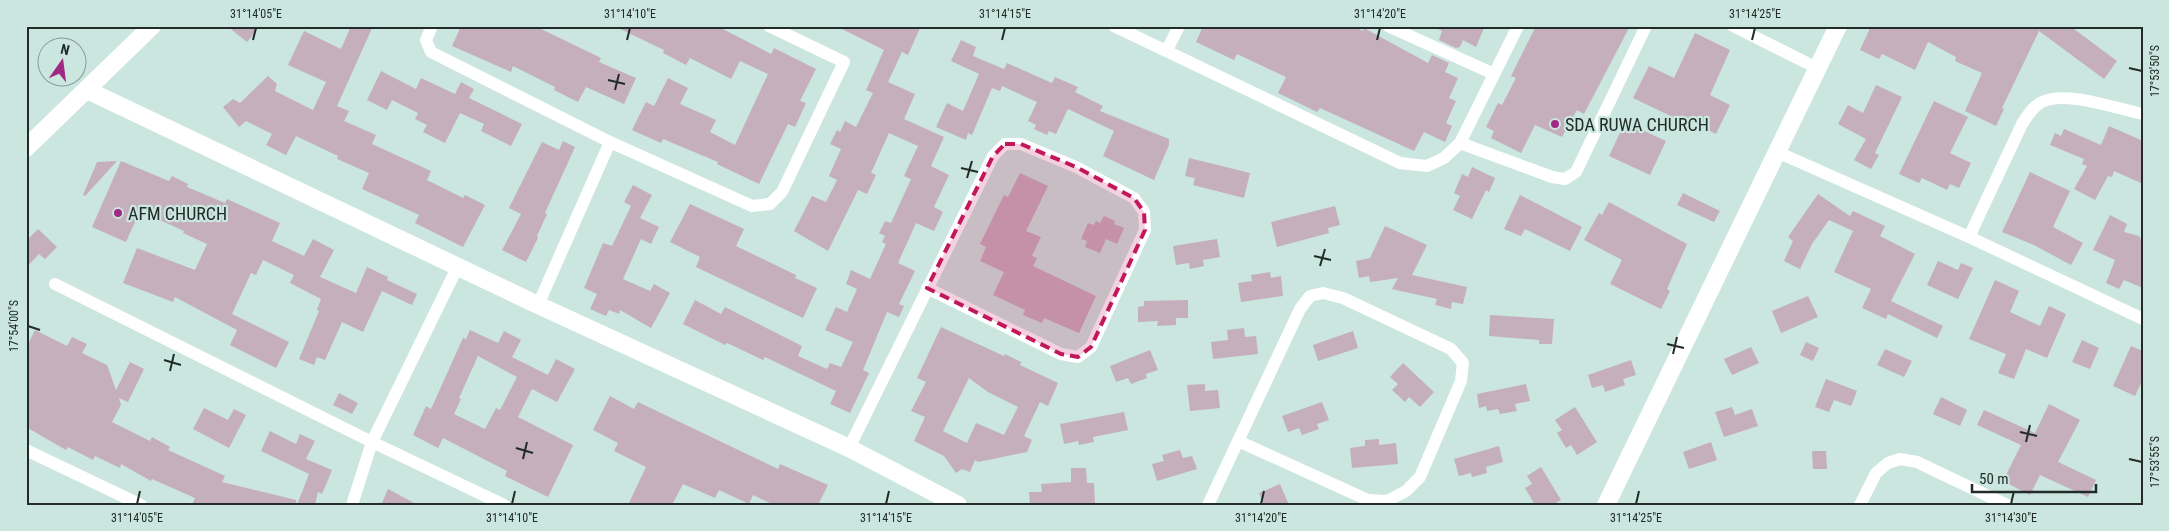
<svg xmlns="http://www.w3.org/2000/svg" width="2169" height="531" font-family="'Roboto Condensed',sans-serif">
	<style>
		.building { fill: #c5afbd; fill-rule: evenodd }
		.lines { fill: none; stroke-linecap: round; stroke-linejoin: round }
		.street { stroke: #fff; stroke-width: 12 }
		.secondary { stroke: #fff; stroke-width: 18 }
		.marked { fill: #c2185b; fill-opacity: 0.2; stroke: #c2185b; stroke-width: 4; stroke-dasharray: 10 6; stroke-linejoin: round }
		.ticks { fill: none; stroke: #212c29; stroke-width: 2 }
		.poi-dot { fill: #a02a83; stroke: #cae6de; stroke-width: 2 }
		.labels { text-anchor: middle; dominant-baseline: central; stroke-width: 4.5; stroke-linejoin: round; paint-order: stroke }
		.poi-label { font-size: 18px; fill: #212c29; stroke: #cae6de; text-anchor: start }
		.neatline { fill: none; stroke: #212c29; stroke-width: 2 }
		.ticks-label { font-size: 12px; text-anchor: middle; fill: #212c29 }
	</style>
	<rect width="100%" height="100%" fill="#cae6de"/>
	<path class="building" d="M227,26H260L247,42Z
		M351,26H373L337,106L349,111L344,121L376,135L372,144L431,171L427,180L463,198L465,195L485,205L463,247L415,223L419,215L362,189L369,173L337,159L338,156L296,136L286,155L266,145L272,134L246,121L239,127L223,107L233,99L240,103L268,76L277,84L275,91L313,110L326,82L288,65L304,31L341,49Z
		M461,26H535L601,58L599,62L636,78L624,104L586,87L578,102L554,90L555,87L513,66L511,72L452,46Z
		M614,26H717L771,54L774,48L816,69L800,101L806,103L795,127L788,124L759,184L717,164L718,162L663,139L661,143L632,130L646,102L654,106L668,78L688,88L680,104L716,120L710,132L735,145L768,74L740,61L731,79L690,58L686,65L663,53L664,50Z
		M836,26H921L908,55L902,52L888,82L915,94L904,119L944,137L931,166L949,175L934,207L943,212L934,231L916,223L898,263L915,271L899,304L904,306L899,317L887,312L863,370L869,373L850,413L830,404L836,391L765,357L763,360L727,343L725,345L683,324L695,300L721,314L725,307L802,346L798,356L827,369L830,363L841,367L853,342L825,330L836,307L847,312L857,289L846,284L851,270L870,279L886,244L882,242L885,236L879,233L885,221L891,223L911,179L904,176L918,146L889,133L871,173L876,175L867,194L858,190L828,251L794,231L812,196L826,202L837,180L829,176L841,149L830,144L837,130L840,132L845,121L856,127L873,93L866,90L884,50Z
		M1203,26H1353L1363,31L1364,28L1428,63L1432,55L1449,63L1445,72L1458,78L1449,98L1456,101L1446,123L1452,126L1445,142L1424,132L1414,151L1320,108L1317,112L1278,93L1286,77L1237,54L1234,60L1196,42Z
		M1432,26H1485L1476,47L1463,40L1460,47L1456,48L1439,40L1442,31Z
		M1536,26H1630L1584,114L1577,110L1562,137L1535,125L1521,153L1491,138L1494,131L1486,127L1498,103L1502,105L1516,78L1511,76Z
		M1871,26H2070L2117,61L2104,79L2039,31L2002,108L2004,109L1996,126L1965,111L1982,73L1955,61L1956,57L1928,42L1915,70L1882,54L1879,59L1860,50Z
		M1695,33L1730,50L1710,95L1730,105L1716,134L1683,118L1681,121L1633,98L1649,66L1674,78Z
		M961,40L976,47L973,56L1004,69L1007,63L1052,83L1055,77L1078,87L1075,92L1103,106L1100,111L1169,139V145L1154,180L1103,156L1114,131L1068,109L1056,134L1049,131L1047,135L1034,129L1036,125L1028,121L1037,102L1002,86L1000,91L992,88L972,135L968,133L966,140L936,127L947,103L963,111L979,74L951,61Z
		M381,71L416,89L421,78L455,94L461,82L474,89L469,98L522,124L511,146L481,131L484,124L460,113L445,143L423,132L427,125L415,119L418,113L392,100L387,110L367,100Z
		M1876,85L1902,97L1875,153L1879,155L1871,169L1854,160L1866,139L1838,124L1848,105L1863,113Z
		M1934,101L1968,117L1950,153L1971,163L1959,188L1950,184L1947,190L1922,178L1919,183L1899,174Z
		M1625,122L1666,141L1650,175L1609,156Z
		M2109,126L2143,141V184L2114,171L2112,177L2108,176L2095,200L2074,189L2087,166L2082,164L2084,159L2050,145L2055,133L2061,136L2064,129L2101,145Z
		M563,141L575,147L545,213L547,214L537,236L538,238L526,262L502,250L521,214L509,208L542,142L559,150Z
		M1189,158L1250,173L1244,198L1193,185L1195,178L1185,176Z
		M117,161L85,196L83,195L97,162Z
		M121,161L169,181L172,176L188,184L187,187L225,203L227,199L280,223L272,241L304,256L313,239L334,250L320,277L356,293L367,267L388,277L387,280L417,294L412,305L382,291L363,332L342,322L325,360L317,357L314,365L299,359L319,311L317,310L321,299L290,283L294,275L263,260L256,275L251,273L232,314L289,342L276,368L230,345L237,330L175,297L173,302L123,283L137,248L195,270L207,244L183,233L184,231L140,211L126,242L92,227Z
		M1472,167L1495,178L1489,192L1486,190L1472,219L1453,210L1460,196L1454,193L1462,174L1468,177Z
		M2030,172L2070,191L2053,227L2083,243L2071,265L2034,245L2002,232Z
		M1020,173L1048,186L1026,231L1041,237L1032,256L1037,258L1033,266L1096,296L1079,333L1044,318L1042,323L1023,315L1025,310L993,295L1004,272L980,261L986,247L980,244L1004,195L1008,197Z
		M633,185L652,195L640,218L659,227L651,244L641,239L623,279L650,291L654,284L670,293L651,328L620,310L619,314L609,310L606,316L590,309L597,294L584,288L603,243L612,246L631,206L624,202Z
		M1683,193L1720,211L1714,222L1677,205Z
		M1818,194L1850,216L1853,211L1885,226L1880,236L1915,254L1891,301L1943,326L1937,338L1888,314L1886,319L1862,308L1871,289L1834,272L1853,231L1829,220L1812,244L1800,269L1784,261L1793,241L1788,237Z
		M1520,195L1582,227L1570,251L1525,229L1521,236L1504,229Z
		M1609,202L1687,244L1667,289L1670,291L1661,309L1610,284L1622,260L1584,240L1599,213L1602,215Z
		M690,204L744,229L736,246L796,275L795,278L817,288L803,318L696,267L700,257L670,242Z
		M1335,206L1340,225L1328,228L1329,233L1277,247L1271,222Z
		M2110,215L2127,224L2124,232L2139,236L2143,243V288L2124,280L2119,289L2106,283L2115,260L2093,250Z
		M1104,216L1115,221L1114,224L1124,228L1117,244L1106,239L1100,253L1085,247L1087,241L1081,239L1088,223L1094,225L1096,221L1100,223Z
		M1385,226L1427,245L1412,275L1467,287L1463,304L1452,302L1451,309L1435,305L1437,299L1392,289L1398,278L1370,282L1369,276L1359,278L1356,261L1370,258Z
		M38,229L57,247L45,259L39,254L26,268V241Z
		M1217,239L1220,257L1203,260L1204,266L1190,269L1189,263L1176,265L1173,246Z
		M1938,261L1958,270L1961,263L1973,268L1958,299L1927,285Z
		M1270,272L1271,278L1281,276L1283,296L1241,302L1238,283L1252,281L1251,275Z
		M1995,280L2019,291L2010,312L2040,326L2049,306L2066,314L2047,358L2026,349L2014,379L1998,373L2006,354L1969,339Z
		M1808,296L1818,317L1781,333L1772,311Z
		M1188,300V318H1176V325L1157,326L1158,321L1138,322V307L1144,306V301Z
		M1490,315L1554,319L1552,344H1539V340L1489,336Z
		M941,327L1004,356L1005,354L1021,362L1020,365L1058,383L1048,406L1040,402L1024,436L1032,440L1027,452L978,462L975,460L970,472L962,469L956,473L944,456L914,441L925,417L911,411L926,382L917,378ZM969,378L988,392L1018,407L1004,435L976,423L967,443L943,431Z
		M1244,328L1245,337L1256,336L1258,354L1213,359L1211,342L1228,340L1227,330Z
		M35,330L67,346L72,337L87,344L82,353L107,365L116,390L130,362L144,369L128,402L119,398L121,405L112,422L150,441L152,437L170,447L168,450L225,476L222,482L296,500V505H192L195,498L152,479L151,481L121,464L120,468L95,456L93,460L68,447L66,450L26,427V348Z
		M470,330L498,343L504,331L521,340L512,357L548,375L556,359L575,369L557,402L532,389L518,417L573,445L548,497L505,476L507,471L443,438L438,448L413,435L426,406L431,409L463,338L466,339ZM478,356L517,377L500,410L496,408L485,429L454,414L461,399L459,398Z
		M1353,331L1358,348L1318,361L1313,345Z
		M2082,340L2099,348L2090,369L2072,362Z
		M1806,342L1819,348L1813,361L1800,355Z
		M2131,346L2143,351V379L2135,396L2113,386Z
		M1751,347L1759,363L1732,375L1724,359Z
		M1885,349L1912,361L1904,377L1877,365Z
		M1150,350L1158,370L1146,374L1147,378L1131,384L1128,378L1116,382L1110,366Z
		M1631,360L1636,375L1623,379L1625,385L1605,392L1603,385L1592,388L1588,375Z
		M1403,363L1434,392L1420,407L1409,397L1405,402L1392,390L1398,384L1390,377Z
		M1826,379L1857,391L1851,406L1834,400L1829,412L1815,407Z
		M1205,384V391L1218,390L1220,408L1190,411L1187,385Z
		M1526,384L1530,401L1515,404L1517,411L1500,414L1498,409L1487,411L1486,406L1479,408L1477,394Z
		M339,393L358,403L352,414L333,405Z
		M610,396L634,409L638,402L778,469L780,464L828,485L818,505H774L753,495L749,504L719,490L715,498L683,484L672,505H628L646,467L614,451L618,443L593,430Z
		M1941,397L1967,410L1960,426L1933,414Z
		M1322,402L1329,420L1317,424L1319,429L1302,435L1299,428L1288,432L1282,416Z
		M2049,404L2080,420L2058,462L2096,480L2088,497L2040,475L2030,495L2003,481L2021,445L1977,425L1984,410L2035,433Z
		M1575,407L1597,442L1577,455L1571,445L1566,448L1557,433L1562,430L1555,420Z
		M1732,407L1735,415L1752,409L1758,426L1724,437L1715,412Z
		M204,408L228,420L234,409L246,415L229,448L193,429Z
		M1124,412L1128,430L1093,437L1094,442L1079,445L1078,441L1064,444L1060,424Z
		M270,431L296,444L300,434L315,441L306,459L332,470L322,494L318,492L315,505H297L309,474L261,451Z
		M1379,439V445L1396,443L1398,464L1352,468L1350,448L1365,446V440Z
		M1711,442L1717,460L1689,469L1683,452Z
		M1499,446L1503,462L1486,467L1487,473L1472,477L1471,473L1459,476L1454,459Z
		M1180,450L1183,458L1192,456L1197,469L1157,481L1152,464L1164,461L1162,455Z
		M1812,451H1826L1827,469H1813Z
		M1541,467L1561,500L1552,505H1535L1525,488L1532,484L1527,476Z
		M1071,468H1086L1087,483H1094L1095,503L1030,505L1029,492H1042L1041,484L1071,482Z
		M1280,484L1289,505H1264L1259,493Z
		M388,489L418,505H381Z"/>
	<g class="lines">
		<path class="street" d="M432,26L426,40L431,52L610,142L752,206L770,204L782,192L844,62L769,26
			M1114,26L1400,163L1427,166L1444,158L1460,143L1518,26
			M1388,26L1494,74
			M1733,26L1819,69
			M1167,50L1179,26
			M1460,143L1552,177L1565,179L1576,172L1646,26
			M1777,152L1969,237L2143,319
			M1969,237L2022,124C2027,116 2032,108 2040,103C2063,89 2117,109 2143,114
			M55,284L372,442L504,505
			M538,305L610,142
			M849,448L993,156L1005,144H1021L1076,167L1134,198L1144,212L1145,230L1091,347L1078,357L1061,354L927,288
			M26,450L141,505
			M352,505L372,442L458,266
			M1208,505L1300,309L1310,296L1323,293L1343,298L1451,349L1463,363L1461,381L1420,477L1406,491L1387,501L1368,500L1238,441
			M1860,505L1876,473L1888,463L1900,459L1917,462L2007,505"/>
		<path class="secondary" d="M87,90L538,305L849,448L958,505
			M26,148L152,26
			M1606,505L1838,26"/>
	</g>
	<path class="marked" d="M1005,144H1021L1076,167L1134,198L1144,212L1145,230L1091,347L1078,357L1061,354L927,288L993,156Z"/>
	<path class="ticks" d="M253,40L256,28M627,40L630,28M1002,40L1005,28M1377,40L1380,28M1752,40L1755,28M2129,68L2142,71M608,80L625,84M615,90L619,74M961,168L978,172M967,178L972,161M1314,256L1331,260M1320,266L1325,249M28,326L40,330M1667,344L1684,348M1673,354L1677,337M164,360L181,365M170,371L174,354M2020,432L2037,436M2026,442L2030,425M516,448L533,453M523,459L527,442M2129,459L2142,462M137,504L140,491M512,504L515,491M886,504L889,491M1261,504L1264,491M1636,504L1639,491M2011,504L2014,491"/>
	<g class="poi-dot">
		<circle cx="1555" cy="124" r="5"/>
		<circle cx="118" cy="213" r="5"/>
	</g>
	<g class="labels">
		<g class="poi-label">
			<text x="1565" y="124">SDA RUWA CHURCH</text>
			<text x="128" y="213">AFM CHURCH</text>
		</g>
	</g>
	<rect width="2169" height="531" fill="none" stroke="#cae6de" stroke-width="55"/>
	<g transform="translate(62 62) rotate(14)"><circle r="24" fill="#cae6de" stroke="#869c96"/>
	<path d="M0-4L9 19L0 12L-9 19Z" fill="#a02a83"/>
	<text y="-8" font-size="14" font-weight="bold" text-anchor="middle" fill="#212c29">N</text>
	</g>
	<path d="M1972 484v8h124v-8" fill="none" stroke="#212c29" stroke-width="2.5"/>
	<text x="1979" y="484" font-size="15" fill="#212c29" stroke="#cae6de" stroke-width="4" paint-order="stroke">50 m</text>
	<rect x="28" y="28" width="2114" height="476" class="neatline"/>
	<g class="ticks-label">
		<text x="256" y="18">31°14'05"E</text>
		<text x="630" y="18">31°14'10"E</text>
		<text x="1005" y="18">31°14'15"E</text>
		<text x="1380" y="18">31°14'20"E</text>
		<text x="1755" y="18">31°14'25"E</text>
		<text transform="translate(2155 71) rotate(-90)" y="4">17°53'50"S</text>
		<text transform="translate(14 326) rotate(-90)" y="4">17°54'00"S</text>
		<text transform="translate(2155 462) rotate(-90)" y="4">17°53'55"S</text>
		<text x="137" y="522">31°14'05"E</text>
		<text x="512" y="522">31°14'10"E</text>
		<text x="886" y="522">31°14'15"E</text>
		<text x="1261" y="522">31°14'20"E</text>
		<text x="1636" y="522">31°14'25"E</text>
		<text x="2011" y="522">31°14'30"E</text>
	</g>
</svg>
